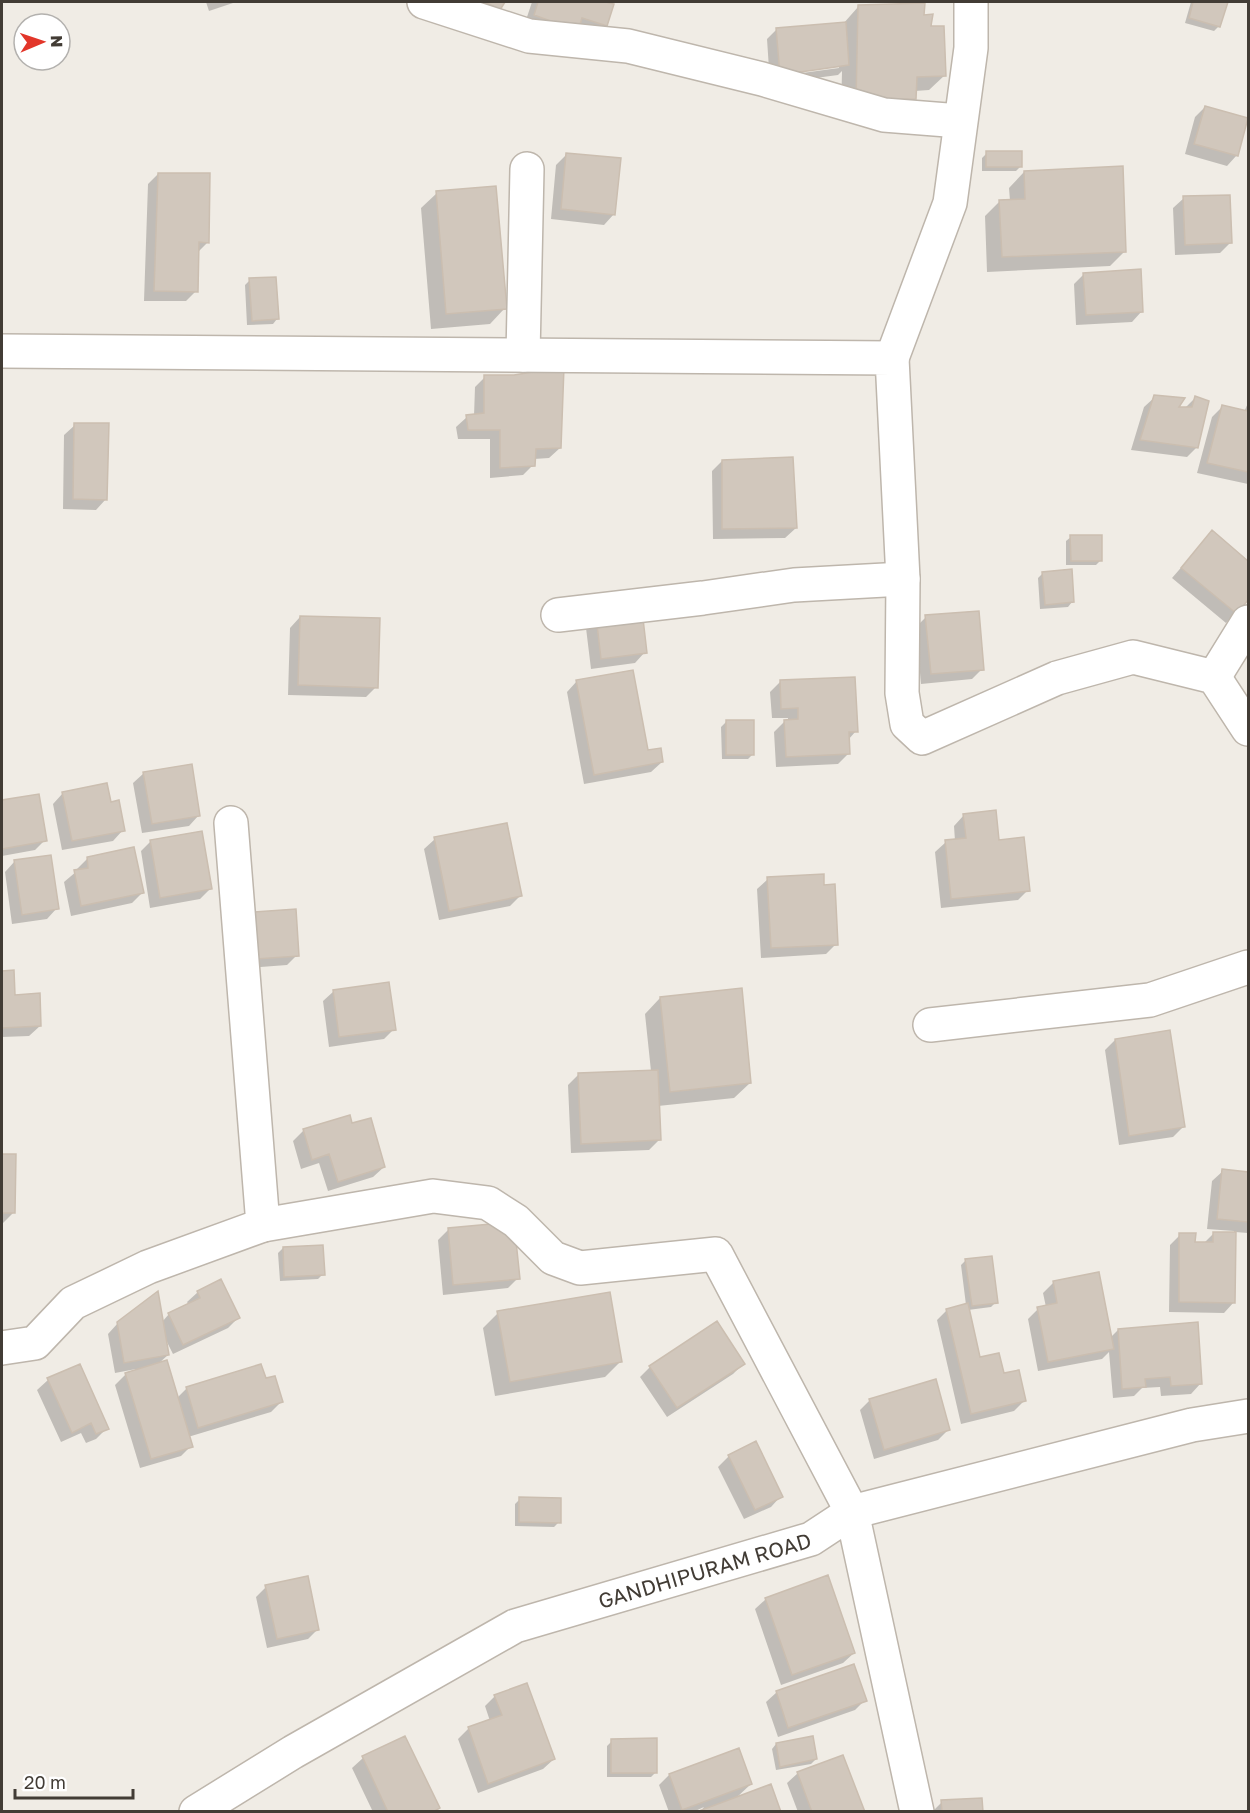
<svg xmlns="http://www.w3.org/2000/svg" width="1250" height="1813" font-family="'Golos Text',sans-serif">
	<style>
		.shadow { fill: #0003; fill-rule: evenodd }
		.building { fill: #d1c7bc; stroke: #cbbeb0; stroke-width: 1.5 }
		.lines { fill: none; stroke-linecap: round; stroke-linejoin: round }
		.street-casing { stroke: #beb6ac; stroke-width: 36 }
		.street { stroke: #fff; stroke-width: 33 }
		.labels { text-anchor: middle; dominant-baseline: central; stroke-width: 5; stroke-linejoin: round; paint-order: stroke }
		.street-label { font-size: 21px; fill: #423c35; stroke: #fff }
	</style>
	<rect width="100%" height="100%" fill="#f0ece5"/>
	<path class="shadow" d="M206,2H236L209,11Z
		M457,2H503L499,9Z
		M532,2H601L612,5L606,25L595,35L524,26Z
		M1191,2H1226L1219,26L1214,31L1185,23Z
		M858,7L922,17L930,27L945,75L929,90L915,91V99L900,114L841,116L842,71L838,75L770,84L767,39L777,29L843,24ZM839,65V68L773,77L772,74Z
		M1205,107L1237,155L1227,166L1185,154L1195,117Z
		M987,153L1021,166L1016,171H982V158Z
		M566,155L614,214L604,225L551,219L556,165Z
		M1024,172L1125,251L1110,266L987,272L985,216L1000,201H1010L1009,188Z
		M158,174L208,242L197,253L196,291L186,301H144L148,184Z
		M437,193L505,308L490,324L431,329L421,208Z
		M1184,198L1230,243L1220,253L1175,255L1173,208Z
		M1084,274L1142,311L1132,322L1076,325L1074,284Z
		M250,280L277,319L273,324L247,325L245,285Z
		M485,377L560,448L549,458L534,459L533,465L523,475L490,478V439H458L456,427L467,417L474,416L475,387Z
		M1155,397L1177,408H1185L1195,398L1197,447L1187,457L1131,450L1144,407Z
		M1248,403V484L1197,473L1212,417L1222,407L1244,412Z
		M75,425L106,499L96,510L63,509L64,435Z
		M722,461L796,528L785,538L713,539L712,471Z
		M1212,532L1248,563V597L1226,623L1172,578Z
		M1071,537L1100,561L1096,565H1066V541Z
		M1043,573L1072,602L1068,607L1040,609L1038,578Z
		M300,617L376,687L366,697L288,695L290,628Z
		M596,617L645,652L635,663L591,669L586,628Z
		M926,617L982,669L972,679L921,684L916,627Z
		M577,681L647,752L662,762L651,772L584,784L567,692Z
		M780,682L856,731L848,740V754L838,764L776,767L774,732L784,722L788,721V718H772L770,692Z
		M726,722L753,754L748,759H722L721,727Z
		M144,773L199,815L189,826L142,833L133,783Z
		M63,793L110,804L123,830L113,841L62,850L53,804Z
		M38,795L45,840L35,850L2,856V802Z
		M964,815L998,841L1028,890L1018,900L941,908L935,852L946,842L955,841L954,826Z
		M435,839L520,896L510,906L439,920L424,849Z
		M151,841L210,889L200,899L150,908L141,851Z
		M87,859L142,893L132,903L71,916L64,882L77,871V869Z
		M15,861L57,908L47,919L12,924L5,872Z
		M768,879L822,886L836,944L826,954L761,958L757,889Z
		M253,913L297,955L287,965L246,968Z
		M2,972H12L14,996L40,1026L29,1036L2,1037Z
		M334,991L394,1029L384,1039L329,1047L323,1001Z
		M660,998L750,1083L734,1098L658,1106L659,1140L649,1150L571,1153L568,1085L578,1075L651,1071L645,1014Z
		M1115,1040L1183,1127L1173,1137L1119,1145L1105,1050Z
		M349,1117L351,1125L384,1167L373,1177L328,1191L319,1163L301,1169L293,1141L303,1131Z
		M2,1156H14L13,1213L3,1223H2Z
		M1223,1171L1248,1174V1233L1235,1232L1234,1302L1224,1313L1169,1312L1170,1245L1180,1235L1194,1243H1204L1214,1233L1234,1234V1231L1207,1229L1212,1181Z
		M448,1230L518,1278L508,1288L443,1295L438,1240Z
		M283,1248L323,1274L318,1279L280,1281L278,1253Z
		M966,1260L996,1302L991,1307L968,1310L979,1359L1003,1375L1024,1401L1014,1411L961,1424L937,1320L947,1310L966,1305L961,1265Z
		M1054,1282L1110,1338L1118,1330L1201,1383L1191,1394L1161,1396L1160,1387L1142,1388L1134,1396L1113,1398L1109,1352L1102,1359L1038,1371L1028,1319L1038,1309L1046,1307L1043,1293Z
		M198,1292L238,1318L228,1328L173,1354L166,1340L168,1355L158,1364L177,1398L187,1388L265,1380L281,1402L271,1412L188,1437L191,1446L181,1456L140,1468L115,1385L126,1374L137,1371L136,1369L115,1373L108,1334L118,1323L162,1322L169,1314L189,1305L187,1302Z
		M498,1313L620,1362L605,1377L495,1396L483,1328Z
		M744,1363L733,1374L667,1417L640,1377L650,1367Z
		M79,1366L107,1428L96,1439L86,1443L81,1433L61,1442L37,1390L48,1380Z
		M870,1400L948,1430L938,1440L874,1459L860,1410Z
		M729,1456L781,1496L771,1507L744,1519L718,1467Z
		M520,1499L559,1522L554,1527L515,1526V1504Z
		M266,1587L318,1629L308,1639L267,1648L256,1597Z
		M766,1599L854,1653L843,1663L781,1685L755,1609Z
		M777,1692L865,1700L855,1710L778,1737L766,1702Z
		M495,1696L554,1759L543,1769L478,1793L458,1739L468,1729L490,1721L485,1706Z
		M404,1738L438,1808L434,1812H373L352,1768L363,1758Z
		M612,1741L656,1772L651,1777H607V1746Z
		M776,1744L816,1759L811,1764L776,1770L772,1749Z
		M798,1773L863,1812H798L787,1783Z
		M669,1775L751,1784L736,1798L700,1812L704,1807L693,1812H669L659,1785Z
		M942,1802L981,1812H932Z"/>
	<path class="building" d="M485,2H505L500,10Z
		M538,2H606L614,4L607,26L582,18L578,31L534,15Z
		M1193,2H1228L1220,27L1189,18Z
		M925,3L924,15L933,14L931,26H944L946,76L917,77L916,99L856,101L858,5Z
		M846,22L849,65L780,75L776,28Z
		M1205,106L1248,118L1238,156L1194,144Z
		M986,151H1022V167H986Z
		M566,153L621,158L615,215L561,209Z
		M1123,166L1126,252L1002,257L999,200L1025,199L1024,171Z
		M158,173H210L209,243L199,242L198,292L154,291Z
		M496,186L507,309L446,314L436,191Z
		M1230,195L1232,243L1185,245L1183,196Z
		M1141,269L1143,312L1086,315L1083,273Z
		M276,277L279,319L252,321L249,278Z
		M564,367L561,448L536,449L535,466L500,468V430H468L466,415L484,413V375H514Z
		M1154,395L1185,398L1179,407H1192L1195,396L1209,401L1198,448L1140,440Z
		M1222,405L1248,411V472L1207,463Z
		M74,423H109L107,500L73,499Z
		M793,457L797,528L722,529V460Z
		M1212,530L1248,561V600L1237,614L1181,568Z
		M1070,535H1102V561H1071Z
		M1072,569L1074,602L1045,605L1042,572Z
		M642,610L647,653L601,659L596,616Z
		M979,611L984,670L931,674L925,615Z
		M300,616L380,618L378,688L298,685Z
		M633,670L648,750L661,748L663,762L594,775L576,680Z
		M855,677L858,732H849L850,754L786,757L784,720L798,719V708L781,709L780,680Z
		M726,720H754V755H726Z
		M192,764L200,816L152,824L143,772Z
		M107,783L111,802L119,800L125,831L72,841L62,792Z
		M39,794L47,841L2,849V800Z
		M996,810L999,840L1024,837L1030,891L951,899L945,840L966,838L963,814Z
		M507,823L522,896L449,911L434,837Z
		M202,831L212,889L160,898L150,840Z
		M134,847L144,893L81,906L74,870L88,868L87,857Z
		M51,855L59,909L22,915L14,860Z
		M824,874V885L835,884L838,945L771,948L767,877Z
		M296,909L299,956L256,959L253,912Z
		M14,970L15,995L40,993L41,1026L2,1028V971Z
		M389,982L396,1030L339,1037L333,990Z
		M742,988L751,1083L670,1092L660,997Z
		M1170,1030L1185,1127L1129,1136L1115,1039Z
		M658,1070L661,1140L581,1144L578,1073Z
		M350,1115L352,1123L371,1118L385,1167L338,1182L329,1154L312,1160L303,1129Z
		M2,1154H16L15,1213H2Z
		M1222,1169L1248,1172V1222L1217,1219Z
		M514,1222L520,1279L453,1285L448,1228Z
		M1213,1232H1236L1235,1303L1179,1302V1233H1196L1195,1242H1213Z
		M323,1245L325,1275L284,1277L283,1247Z
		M992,1256L998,1303L972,1306L965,1259Z
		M1099,1272L1114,1349L1048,1362L1037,1307L1057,1303L1053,1281Z
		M221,1279L240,1318L183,1345L168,1313L200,1298L197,1291Z
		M158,1291L169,1355L124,1363L117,1322Z
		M610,1292L622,1362L510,1382L497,1311Z
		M968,1303L980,1357L999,1353L1004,1373L1019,1370L1026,1401L971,1414L946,1309Z
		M717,1321L745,1364L677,1408L649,1366Z
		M1198,1322L1202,1384L1171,1386L1170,1377L1145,1379L1146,1387L1122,1389L1118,1329Z
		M167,1360L193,1447L151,1459L125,1373Z
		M80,1364L109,1429L96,1434L91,1423L72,1433L47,1378Z
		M261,1364L266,1378L275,1376L283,1402L198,1428L186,1387Z
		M936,1379L950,1430L884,1450L869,1399Z
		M756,1441L783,1497L755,1510L728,1455Z
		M519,1497L561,1498V1523L519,1522Z
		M828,1575L855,1653L792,1675L765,1598Z
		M308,1576L319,1630L277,1639L265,1585Z
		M854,1664L867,1701L788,1728L776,1691Z
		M527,1683L555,1759L488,1784L468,1727L502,1715L494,1695Z
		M405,1736L440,1808L433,1812H388L362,1756Z
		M813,1736L817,1759L780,1767L776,1743Z
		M657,1738V1773H611V1739Z
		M739,1748L752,1784L682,1810L669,1774Z
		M843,1755L865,1812H812L797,1772Z
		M771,1784L781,1812H699V1811Z
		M982,1798L983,1812H942L941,1800Z"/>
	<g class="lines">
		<g class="street-casing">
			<g id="street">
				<path d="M424,2L529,36L628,46L762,79L884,115L960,121"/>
				<path d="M2,351L892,358L903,579L902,693L907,724L922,738L1057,678L1133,657L1214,677L1248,729"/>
				<path d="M523,355L527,169"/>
				<path d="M892,358L950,203L971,48V2"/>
				<path d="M558,615L703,598L794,585L903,579"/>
				<path d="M1214,677L1248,622"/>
				<path d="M930,1025L1150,1000L1248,967"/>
				<path d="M263,1225L433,1196L488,1203L516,1221L553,1258L580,1268L716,1254L852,1512L917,1812"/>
				<path d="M2,1348L35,1343L73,1303L148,1267L263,1225L231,823"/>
				<path id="s1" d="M196,1812L293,1752L515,1626L811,1539L852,1512L1192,1425L1248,1416"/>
			</g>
		</g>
		<use href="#street" class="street"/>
	</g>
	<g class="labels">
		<g class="street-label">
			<text stroke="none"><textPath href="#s1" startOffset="567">GANDHIPURAM ROAD</textPath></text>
		</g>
	</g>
	<rect width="1250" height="1813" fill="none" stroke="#423c35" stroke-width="6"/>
	<g transform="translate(42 42) rotate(88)"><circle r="28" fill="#ffffff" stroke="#b3b1ae" stroke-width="1.5"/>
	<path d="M0-4.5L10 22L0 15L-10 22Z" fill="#e2362a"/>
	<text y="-9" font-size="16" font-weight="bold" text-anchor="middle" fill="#423c35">N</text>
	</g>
	<path d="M15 1789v9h118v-9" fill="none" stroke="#423c35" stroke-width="3"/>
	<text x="24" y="1789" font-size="18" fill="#423c35" stroke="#ffffff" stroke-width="4.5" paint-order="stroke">20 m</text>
</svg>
